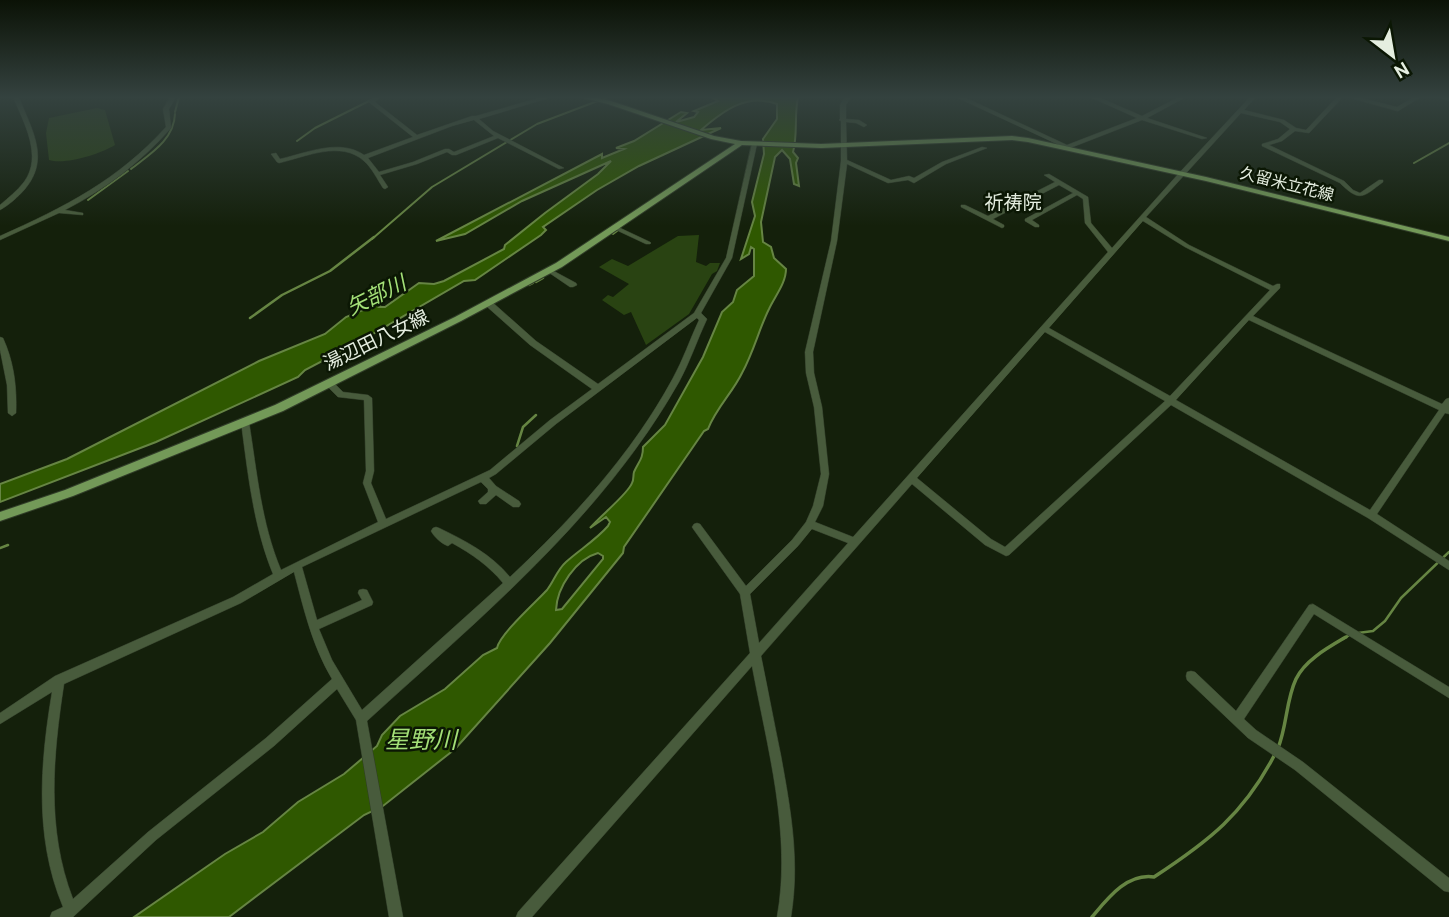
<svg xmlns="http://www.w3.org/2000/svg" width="1449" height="917" font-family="Cabin,'Noto Sans JP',sans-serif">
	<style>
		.green { fill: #294312 }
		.water { fill: #2f5800; stroke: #668543; stroke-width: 2; fill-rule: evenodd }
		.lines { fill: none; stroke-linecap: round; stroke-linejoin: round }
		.stream-far2 { stroke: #668543; stroke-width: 2 }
		.stream-far1 { stroke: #668543; stroke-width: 2.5 }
		.stream { stroke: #668543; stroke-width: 3.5 }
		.minor-casing { stroke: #313d29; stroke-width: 1 }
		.major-casing { stroke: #313d29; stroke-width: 2 }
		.minor { fill: #485b3c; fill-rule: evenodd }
		.major { fill: #739958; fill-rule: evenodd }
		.labels { text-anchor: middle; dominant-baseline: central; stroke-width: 5; stroke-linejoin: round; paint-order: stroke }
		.far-street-label { font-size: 16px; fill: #e5eee0; stroke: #0b1704 }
		.far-quarter-label { font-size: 19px; fill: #e5eee0; stroke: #0b1704 }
		.street-label { font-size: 19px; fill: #e5eee0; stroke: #0b1704 }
		.water-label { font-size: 21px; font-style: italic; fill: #a4e078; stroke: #0b1704 }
		.near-water-label { font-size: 24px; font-style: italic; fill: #a4e078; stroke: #0b1704 }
	</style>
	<rect width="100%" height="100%" fill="#14200b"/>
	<path class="green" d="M97,108L105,110L115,145C100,154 66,165 49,160L46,133L49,118Z
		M699,235L696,262L706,266L710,263H720L717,271L712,274L689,314L646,345L631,312L624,315L602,300L608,295L613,297L629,284L599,267L612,259L628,266L678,236Z"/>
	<path class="water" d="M712,97H798C794,115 798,135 793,152L798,158L796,163L799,186L794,184L790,159L782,150L775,157L761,222L763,242L771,247L774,258L786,269C786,283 775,296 769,309C759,329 754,351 742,373C733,392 716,408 708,429L704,431L624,547L623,553L550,643L455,749L383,806L364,815L229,917H134L225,854L263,832L298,802L344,774L377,746L382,735L400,716L445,689L483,655L497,648C500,634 536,602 547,590C554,581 557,570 566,562C579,550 596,540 608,526L610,522L606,517L590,528C600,516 628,494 632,483C634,480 633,475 634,472C639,461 643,459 643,447L665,425L703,357L722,312L733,302L737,290L754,276V249L751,247L749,254L741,259L755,216L752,202L764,154L763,139L777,119V104C747,93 724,110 701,130L721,128L639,166L597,190L543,227L546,230L541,235L475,280L464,281L364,339L305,370L298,377L156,442L0,502V484L67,459L259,361L325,334L346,317L382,302L379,307H385L419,283L434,284L444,281L504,249L505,245L545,213L598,174L611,161L522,201L465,234L436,241L602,154V158L624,149L616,148L634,141L681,112L687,113L676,122L694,117L698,112L694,111L718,101ZM598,553L603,556V559L562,609L556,610C557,587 576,559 598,553Z"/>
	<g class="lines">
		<path class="stream-far2" d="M175,112L179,97
			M297,141L315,128L373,99
			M1414,163L1449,143
			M131,169C150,154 174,140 175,114
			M88,200L128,171
			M613,234L617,231
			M372,239L432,187L537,124L608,97"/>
		<path class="stream-far1" d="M536,282L543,278
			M529,285L533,283
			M250,318L282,295L330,271L374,237
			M517,446L523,427L536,415
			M0,548L8,545
			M1358,633L1373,631L1385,621L1401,598L1449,552
			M1343,639L1351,634"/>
		<path class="stream" d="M1278,748C1287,726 1286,700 1296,679C1305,660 1329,647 1346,637
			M1092,917C1108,898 1127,873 1154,877C1209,841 1244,814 1275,754"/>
		<g class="minor-casing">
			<path id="minor" d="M13,97H19C31,129 51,158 25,189C18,197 9,205 0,210V205C8,198 17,191 24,182C43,156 24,123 13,97Z
				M170,97H176L169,109L171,128C141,162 106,189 65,210L83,213V215L59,213L0,240V236C65,207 118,180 166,127L163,109Z
				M374,97H380L375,102L417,135L472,116H476L542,97H552L479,119L493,131L564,168L559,169L498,138L456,155H452L447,152L417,164L380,175L388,187L385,189L383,188C377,179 372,168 364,161C341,140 305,157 279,163L277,162L271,154L276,153L280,159C306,153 340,138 364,155L413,137L370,103L369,102ZM474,120L494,136L454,152L449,149H445L413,162L379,172L368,158L452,126Z
				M845,97H851L846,105V119L859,120L867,125L864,127L856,123L846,122L847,160L891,180L909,176L914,178L942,162L982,147L987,148L946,164L914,183L908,180L888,183L847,164L837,241L813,352L814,373L822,407L829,474L823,506L815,522L853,537L1108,252L1085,223L1083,199L1077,195L1032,220L1039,225V227H1035L1025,221V219L1073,193L1059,185L993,219L1004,225V227L1002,228L961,207V205H965L988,216L1055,182L1044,175L1049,174L1088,197L1091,223L1112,248L1180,172L1250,97H1256L1244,110L1284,120L1296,128L1306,130L1337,97H1343L1309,133L1295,131L1282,141L1269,145L1344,181L1353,190L1360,193L1379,180H1383V182C1363,197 1360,203 1340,183L1262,146V144L1278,139L1290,129L1280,122L1241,113L1146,217L1189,245L1273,286L1277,284H1280V288L1253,316L1442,404L1446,399L1449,398V414L1445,413L1377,514L1449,561V570L1368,518L1171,405L1009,555L1006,556L985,545L912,484L761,656C768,689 774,723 781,756C791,811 800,861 791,917H777C792,834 767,747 752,666L532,917H516L518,912L750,653L740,594L694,530L692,527L694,524L697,523L700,524L746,586L792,540L806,522L813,506L821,474L814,407L806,373L805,352L831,241L841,161V121L839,120L840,119V105ZM1143,221L1185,247L1270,290L1170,396L1049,328ZM1249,320L1439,410L1370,510L1176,400ZM1045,332L1165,401L1005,547L991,539L917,478ZM812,529L848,543L759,643L750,594L798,546Z
				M956,97H964L1067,145L1137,118L1090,97H1098L1142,116L1179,97H1186L1147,118L1207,138L1202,139L1142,120L1065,150L1063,149V147Z
				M1347,97H1357L1397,107L1414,97H1421L1398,111Z
				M1439,97H1449V101L1440,98Z
				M752,143L757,144L732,258L701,313L707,319C697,340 690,362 679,382C602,518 480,618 367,721L403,917H389L356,720L337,689L274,746L156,840L73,917H50L52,912L63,907C34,838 40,764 52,692L0,724V713L55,676L233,597L273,574C253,525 248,474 241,422L242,420L245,419L249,422C257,472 261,522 281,570L378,522L363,483L366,471L364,400L338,397L326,385L325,383L326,381H332L343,392L368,395L372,398L374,471L371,483L386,519L490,470L550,420L592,389L530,345L485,305V301H491L536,341L598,384L694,313L726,258ZM697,318L699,320C690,339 683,360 673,378C632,454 572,519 510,577C491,554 466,541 439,528L436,527L433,528L431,531C434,537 442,544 448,546L452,543C472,554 489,566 503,583L362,710L332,660L319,629L372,605L373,602L367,590L363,589L359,590L358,593L362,600L317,620L302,567L481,482L488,489V492L478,501L480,504H486L496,495L513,507H519L521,504L519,501L496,486L489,478L496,474L556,424ZM294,572C304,610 312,645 332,679L266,738L148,832L73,899C46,829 53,756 64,684L241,603Z
				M616,226L650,242L651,243L650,244H646L614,229L613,228Z
				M550,269L576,283L577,285L573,287H570L548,272V270Z
				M0,337L3,338C14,362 17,387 16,413L12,416L8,413L7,385L0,350Z
				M1313,604L1449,687V698L1314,614L1244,719L1256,730L1303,762L1449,878V892L1444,891L1295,770L1248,738L1187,680L1186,676L1187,672L1191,671L1195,672L1236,711L1309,605Z"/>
		</g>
		<g class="major-casing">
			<path id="major" d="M579,97H593L611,101L714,136L741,141L821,144L1012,136L1028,138L1206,177L1449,237V241L1206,181L1028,142L1012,140L821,148L742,145L562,267L461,321L283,411L73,496L0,521V512L65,490L275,405L455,317L556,263L735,144L711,139L608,104Z"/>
		</g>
		<use href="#minor" class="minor"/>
		<use href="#major" class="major"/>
	</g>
	<linearGradient id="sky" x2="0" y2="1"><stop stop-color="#0b1206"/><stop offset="0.43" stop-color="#34423f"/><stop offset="1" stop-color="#34423f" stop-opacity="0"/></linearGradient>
	<rect width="1449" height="226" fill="url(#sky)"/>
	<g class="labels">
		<g class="far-street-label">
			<text transform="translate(1287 184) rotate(14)">久留米立花線</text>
		</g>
		<g class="far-quarter-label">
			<text x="1013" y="202">祈祷院</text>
		</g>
		<g class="street-label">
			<text transform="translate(376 340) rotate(-26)">湯辺田八女線</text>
		</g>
		<g class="water-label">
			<text transform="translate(376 295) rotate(-26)">矢部川</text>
		</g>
		<g class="near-water-label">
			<text x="421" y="739">星野川</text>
		</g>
	</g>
	<g transform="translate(1393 56) rotate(149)" stroke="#0b1704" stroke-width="5" paint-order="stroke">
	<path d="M0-5L12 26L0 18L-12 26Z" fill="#e5eee0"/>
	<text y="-10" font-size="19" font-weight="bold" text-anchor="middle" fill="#e5eee0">N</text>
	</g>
</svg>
